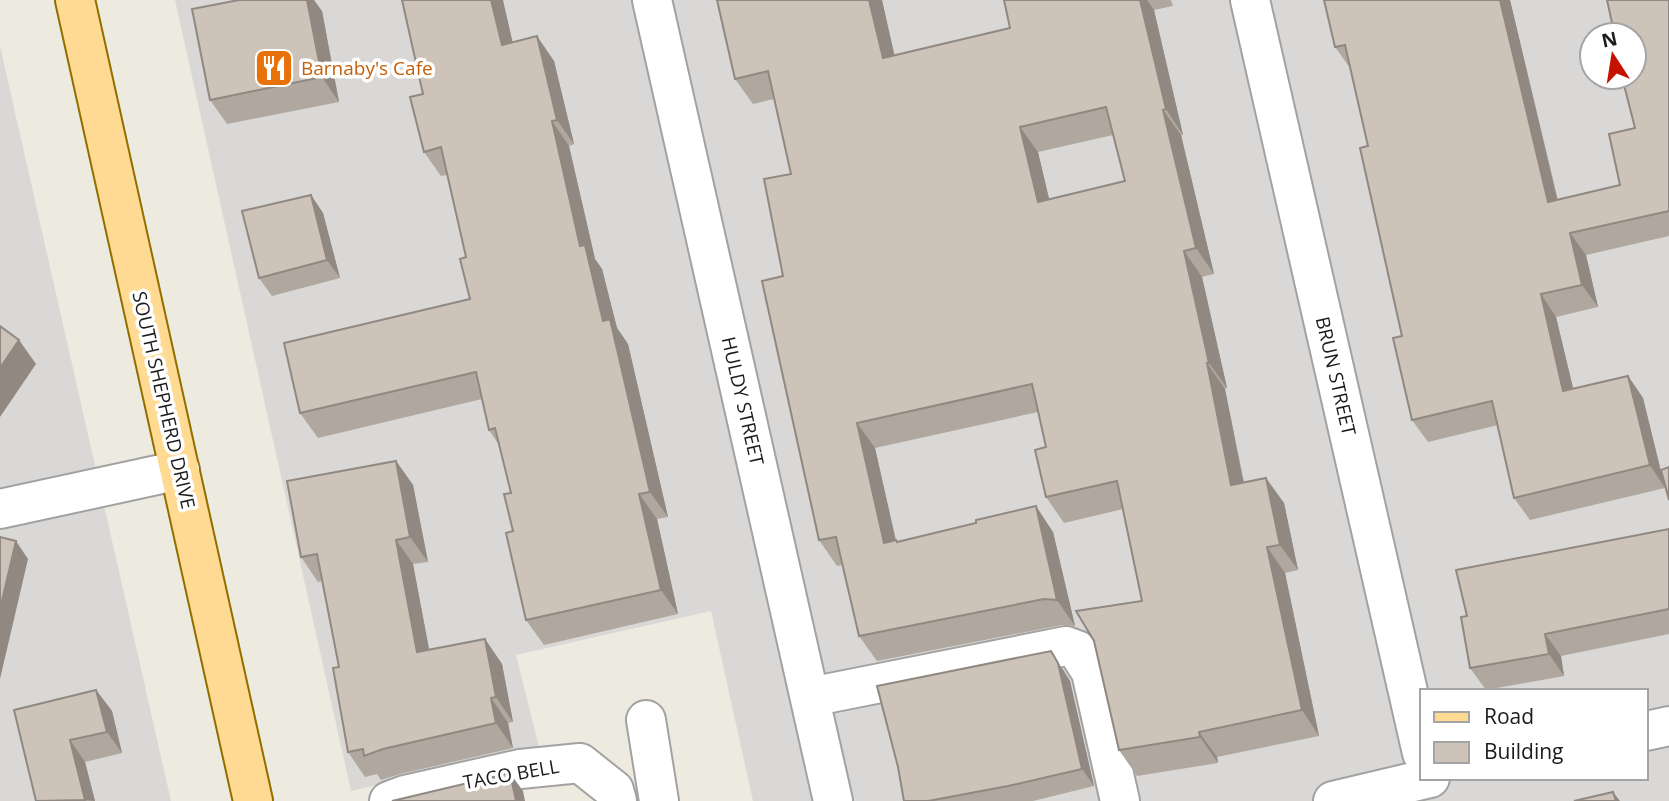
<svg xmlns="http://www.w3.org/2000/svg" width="1669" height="801" font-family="'Open Sans',sans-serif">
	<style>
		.residential { fill: #d9d8d7; fill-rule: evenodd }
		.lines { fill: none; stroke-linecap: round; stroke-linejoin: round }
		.minor-casing { stroke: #a2a2a2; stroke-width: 42 }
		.major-casing { stroke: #916e00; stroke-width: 42 }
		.minor { stroke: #fff; stroke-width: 38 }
		.major { stroke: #ffda92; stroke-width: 38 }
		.wall { fill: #b0a89e; fill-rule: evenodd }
		.shaded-wall { fill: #908881 }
		.building { fill: #cdc3b8; stroke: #908881; stroke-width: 2; fill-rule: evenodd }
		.labels { text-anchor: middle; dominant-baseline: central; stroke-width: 7; stroke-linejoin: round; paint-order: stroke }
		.food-label { font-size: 19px; fill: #c56008; stroke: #fff; text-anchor: start }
		.street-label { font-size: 19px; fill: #1b1b1b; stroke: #fff }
	</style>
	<rect width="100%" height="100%" fill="#edeadf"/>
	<path class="residential" d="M175,0H1669V801H753L711,611L516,655L539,747L351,791ZM1592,35H1634V77H1592ZM1422,691H1646V778H1422Z
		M0,46L171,801H0Z"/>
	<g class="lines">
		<g class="minor-casing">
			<path id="minor" d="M652,0L833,801
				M1250,0L1422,753
				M0,509L180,470
				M810,697L1066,646L1077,650L1091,672L1120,801
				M646,720L659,801
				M1646,731L1669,726
				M389,801L405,795L520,769L580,763L614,790L617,801
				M1333,801L1430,778"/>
		</g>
		<g class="major-casing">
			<path id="major" d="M75,0L253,801"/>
		</g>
		<use href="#minor" class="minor"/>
		<use href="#major" class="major"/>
	</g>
	<path class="wall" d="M717,0H882L894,56L1010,28L1004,0H1171L1173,6L1154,10L1183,135H1181L1214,274L1202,277L1227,388L1225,389L1244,482L1284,503L1298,570L1285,573L1319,736L1217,757L1218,763L1137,776L1119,750L1142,601L1123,509L1064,523L1046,497V447L1038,412L875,448L896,540L898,542L1053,532L1075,626L1062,625L877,661L859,636L842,565L837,566L819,540L783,276L791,174L774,99L753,104L735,79ZM1113,135L1125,181L1049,199L1038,152Z
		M1324,0H1510L1558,200L1620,185L1635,128L1614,32L1669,0V236L1586,255L1598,307L1556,317L1573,388L1628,376L1643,398L1665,488L1530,520L1514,498L1498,425L1428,442L1412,420L1402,336L1368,146L1350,68L1335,47Z
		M322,11L339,102L227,124L210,100Z
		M513,42L554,61L574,144L569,146L595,259L602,269L617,328L628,344L668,517L657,519L678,614L544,645L526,620L513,531L511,493L499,445L489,430L482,399L318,438L300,413L470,299L466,257L447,175L441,176L424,152L423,94Z
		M311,195L323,213L340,278L272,296L259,278Z
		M396,461L413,485L428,562L413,564L429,649L485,639L502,664L513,722L508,723L513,748L400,774L381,780L377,774L365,777L348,752L339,667L322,581L318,582L301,557Z
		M1669,529V634L1561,656L1564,676L1486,690L1470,668L1467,616Z
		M1063,669L1070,681L1094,786L1033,801H904Z
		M96,690L112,711L122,753L85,762L95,801H36Z"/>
	<path class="shaded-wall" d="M307,0H314L322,11L339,102L322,77Z
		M491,0H503L519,70L502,45Z
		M869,0H882L901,84L883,58Z
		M1140,0H1147L1154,10L1183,135L1166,109Z
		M1500,0H1510L1563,224L1548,202Z
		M537,36L554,61L574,144L557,120Z
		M1163,110L1181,135L1214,274L1196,248Z
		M552,121L569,146L595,259L602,269L617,328L628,344L668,517L650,492L603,321L580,246Z
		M1020,127L1038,152L1056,228L1038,202Z
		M311,195L323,213L340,278L327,260Z
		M1570,233L1586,255L1598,307L1582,285Z
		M1184,251L1202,277L1227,388L1209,363Z
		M1541,294L1556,317L1579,413L1563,391Z
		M19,340L36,364L0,417V368Z
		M1207,363L1225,389L1249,511L1231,485Z
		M1628,376L1643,398L1665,488L1650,465Z
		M857,423L875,448L902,569L884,543Z
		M396,461L413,485L428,562L410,537Z
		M1266,478L1284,503L1298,570L1280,545Z
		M639,494L657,519L678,614L661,590Z
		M1036,506L1053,532L1075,626L1057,600Z
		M396,540L413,564L434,676L417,652Z
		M16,541L28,559L0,679V609Z
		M1267,547L1285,573L1319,736L1302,710Z
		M1545,634L1561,656L1564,676L1549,654Z
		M485,639L502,664L513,722L496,697Z
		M1051,651L1070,681L1094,786L1082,769Z
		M96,690L112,711L122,753L107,732Z
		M491,698L508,723L513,748L496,723Z
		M1199,732L1217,757L1218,763L1200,737Z
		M70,740L85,762L95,801L85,800Z
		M510,773L523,791L525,801H516Z
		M1613,792L1620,801H1616Z"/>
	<path class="building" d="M239,0H307L322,77L210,100L192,9Z
		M402,0H491L502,45L537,36L557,120L552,121L580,246L585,245L603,321L610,319L650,492L639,494L661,590L526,620L506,533L513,531L504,494L511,493L495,428L489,430L476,372L300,413L284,343L470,299L460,259L466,257L441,147L424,152L410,97L423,94Z
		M717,0H869L883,58L1010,28L1004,0H1140L1166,109L1163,110L1196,248L1184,251L1209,363H1207L1231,485L1266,478L1280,545L1267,547L1302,710L1199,732L1200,737L1119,750L1094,641L1076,611L1142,601L1117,481L1046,497L1035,450L1046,447L1032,384L857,423L884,543L896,540L897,542L976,523V520L1036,506L1057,600L1044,599L859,636L836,537L819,540L762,281L783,276L764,179L791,174L768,71L735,79ZM1106,107L1125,181L1038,202L1020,127Z
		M1324,0H1500L1548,202L1620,185L1609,134L1635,128L1622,77H1634V35H1612L1611,32H1614L1607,0H1669V211L1570,233L1582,285L1541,294L1563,391L1628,376L1650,465L1514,498L1492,401L1412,420L1393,338L1402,336L1360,148L1368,146L1345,45L1335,47Z
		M311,195L327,260L259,278L242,211Z
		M0,326L19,340L0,368Z
		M396,461L410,537L396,540L417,652L485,639L496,697L491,698L496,723L383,749L364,756L363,749L348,752L333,668L339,667L317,554L301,557L287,481Z
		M1669,467V500L1661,470Z
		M1669,529V609L1545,634L1549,654L1470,668L1461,617L1467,616L1456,570Z
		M0,537L16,541L0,609Z
		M1051,651L1058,663L1082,769L1008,786L928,801H904L898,767L877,686Z
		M96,690L107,732L70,740L85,800L36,801L14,710Z
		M510,773L516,801H392Z
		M1613,792L1616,801H1574Z"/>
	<defs>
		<g id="restaurant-square" transform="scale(2.0125)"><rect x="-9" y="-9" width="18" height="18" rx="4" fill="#e8710a" stroke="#fff"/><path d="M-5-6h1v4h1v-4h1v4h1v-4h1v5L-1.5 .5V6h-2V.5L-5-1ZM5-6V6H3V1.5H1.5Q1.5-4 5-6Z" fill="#fff"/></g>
	</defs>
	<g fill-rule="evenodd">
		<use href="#restaurant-square" x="274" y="68"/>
	</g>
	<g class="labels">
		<g class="food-label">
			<text x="301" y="68">Barnaby's Cafe</text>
		</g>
		<g class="street-label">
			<text transform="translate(1336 376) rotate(77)">BRUN STREET</text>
			<text transform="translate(164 400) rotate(77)">SOUTH SHEPHERD DRIVE</text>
			<text transform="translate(743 401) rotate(77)">HULDY STREET</text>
			<text transform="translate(511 774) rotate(-10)">TACO BELL</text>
		</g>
	</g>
	<rect x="1420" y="689" width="228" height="91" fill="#ffffff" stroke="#a4a4a4" stroke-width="2"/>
	<rect x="1434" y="712" width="35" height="10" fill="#ffda92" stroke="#a4a4a4" stroke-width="2"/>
	<text x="1484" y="724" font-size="21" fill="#1b1b1b">Road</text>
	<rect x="1434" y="742" width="35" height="21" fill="#cdc3b8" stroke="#a4a4a4" stroke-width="2"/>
	<text x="1484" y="759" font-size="21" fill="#1b1b1b">Building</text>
	<g transform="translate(1613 56) rotate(348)"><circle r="33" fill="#ffffff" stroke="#a4a4a4" stroke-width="2"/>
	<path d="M0-5L12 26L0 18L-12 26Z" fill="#c51100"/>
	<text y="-10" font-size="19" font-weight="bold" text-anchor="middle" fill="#1b1b1b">N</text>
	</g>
</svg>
